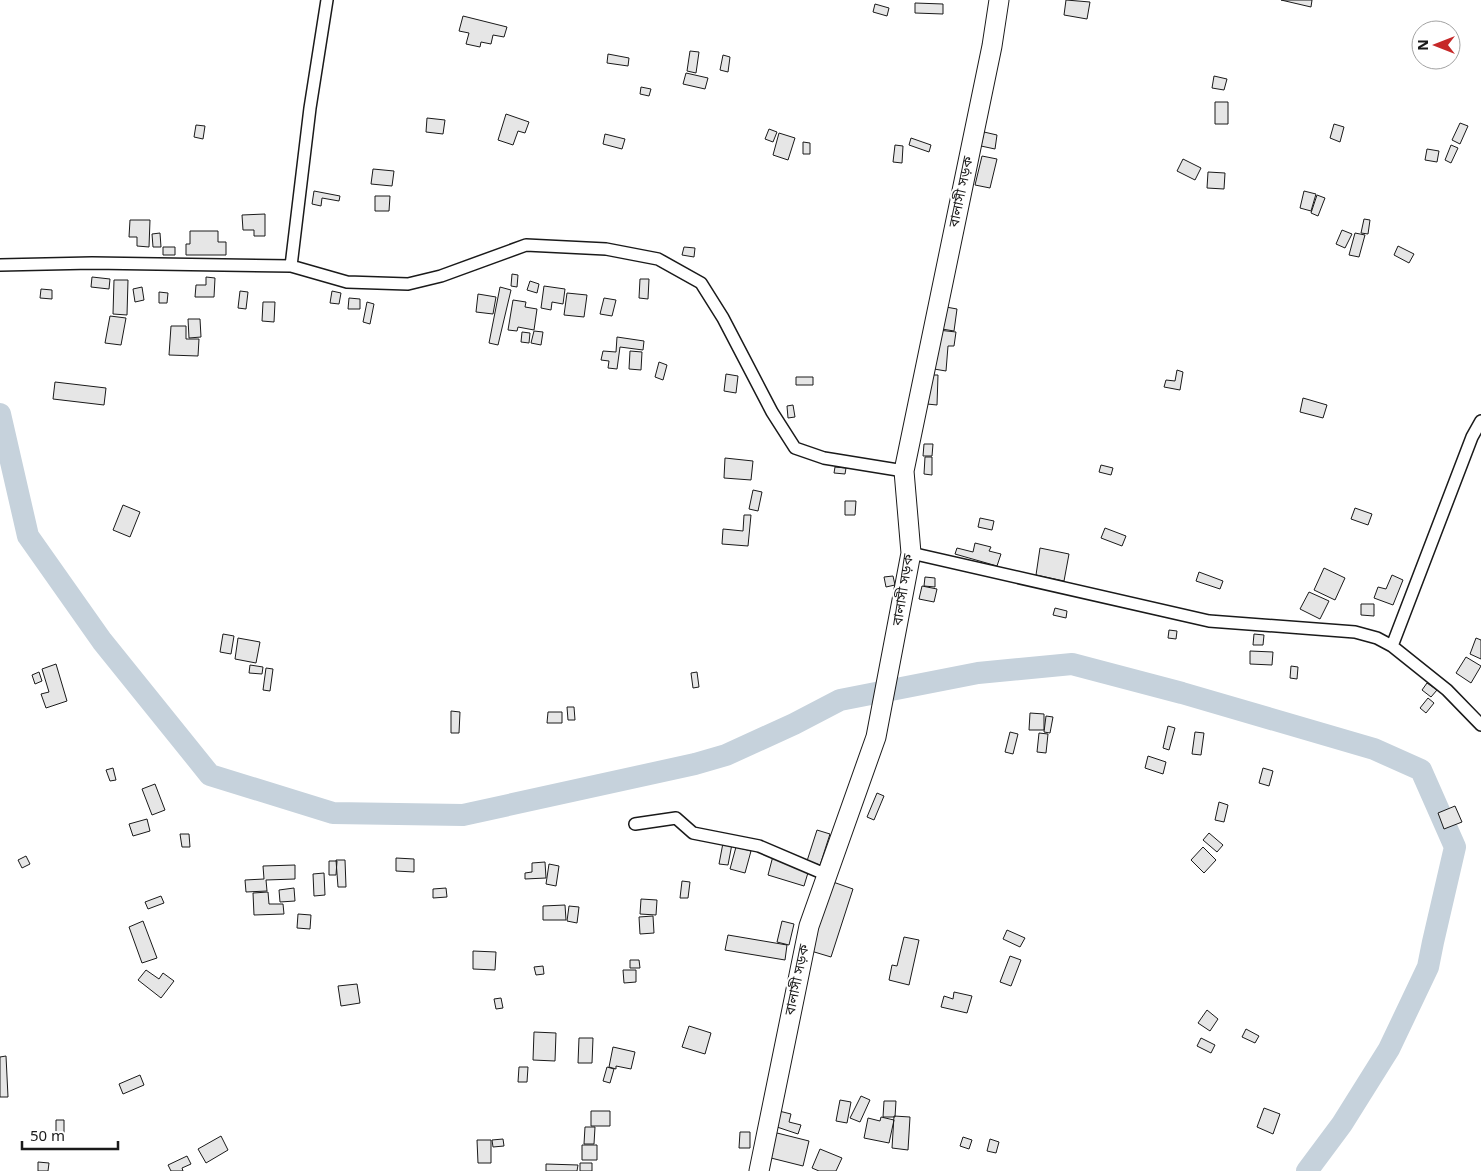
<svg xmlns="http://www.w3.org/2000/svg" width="1481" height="1171" font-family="Georgia,'Noto Sans Bengali',serif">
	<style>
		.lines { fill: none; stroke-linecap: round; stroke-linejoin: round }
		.river { stroke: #c6d2dc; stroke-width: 22 }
		.building { fill: #e6e6e6; stroke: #1a1a1a }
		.minor-casing { stroke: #1a1a1a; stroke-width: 14 }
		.primary-casing { stroke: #1a1a1a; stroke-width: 21 }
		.minor { stroke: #fff; stroke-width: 11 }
		.primary { stroke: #fff; stroke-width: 19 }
		.labels { text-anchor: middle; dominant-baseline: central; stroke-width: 4; stroke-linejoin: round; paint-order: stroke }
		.street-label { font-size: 14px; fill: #1a1a1a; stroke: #fff }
	</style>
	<rect width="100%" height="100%" fill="#fff"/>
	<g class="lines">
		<path class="river" d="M0,414L28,536L102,641L210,775L333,813L463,815L695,764L726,755L794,724L840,700L978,673L1072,664L1182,693L1374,749L1421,770L1455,847L1433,942L1428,967L1389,1049L1342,1124L1307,1171"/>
	</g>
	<path class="building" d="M1066,0L1090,2L1087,19L1064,15Z
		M1281,0H1312L1311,7Z
		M915,3L943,4V14L915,13Z
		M875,4L889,8L887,16L873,12Z
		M463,16L507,27L504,37L493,35L491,44L481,42L480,47L466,44L469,33L459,31Z
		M690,51L699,52L696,73L687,71Z
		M608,54L629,58L628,66L607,63Z
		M723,55L730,57L728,72L720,70Z
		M686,73L708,78L705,89L683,84Z
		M1214,76L1227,79L1224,90L1212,88Z
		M641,87L651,89L649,96L640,94Z
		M1215,102H1228V124H1215Z
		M506,114L529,122L525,133L518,131L513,145L498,140Z
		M427,118L445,120L443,134L426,132Z
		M1460,123L1468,126L1460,144L1452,140Z
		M1334,124L1344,127L1340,142L1330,138Z
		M196,125L205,126L203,139L194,137Z
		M769,129L777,132L773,142L765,139Z
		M984,132L997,135L995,149L981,146Z
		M779,133L795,138L788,160L773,155Z
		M605,134L625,139L622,149L603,144Z
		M911,138L931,145L929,152L909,145Z
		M803,142L810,143V154H803Z
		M895,145L903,146L902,163L893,162Z
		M1451,145L1458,148L1451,163L1445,160Z
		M1427,149L1439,151L1437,162L1425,160Z
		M982,156L997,159L990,188L975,185Z
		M1183,159L1201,168L1195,180L1177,171Z
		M373,169L394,171L392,186L371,184Z
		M1208,172L1225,173L1224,189L1207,188Z
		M314,191L340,196L339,201L322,198L321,206L312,204Z
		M1304,191L1316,194L1311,211L1300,208Z
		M1317,195L1325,198L1318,216L1311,213Z
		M375,196H390L389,211H375Z
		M265,214V236H254V230H243L242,215Z
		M1364,219L1370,220L1368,234L1361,233Z
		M130,220H150L149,247L137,246V237H129Z
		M1342,230L1352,234L1345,248L1336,244Z
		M190,231H218V242H226V255H186V244H190Z
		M160,233L161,247H153L152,234Z
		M1355,233L1365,235L1359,257L1349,255Z
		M1398,246L1414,254L1409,263L1394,255Z
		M163,247H175V255H163Z
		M684,247L695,248L694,257L682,255Z
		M512,274L518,275L517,287L511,286Z
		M92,277L110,279L109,289L91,287Z
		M206,277L215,278L214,297H195L196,285H206Z
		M640,279H649L648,299L639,298Z
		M114,280H128L127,315L113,314Z
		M530,281L539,284L537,293L527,290Z
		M544,286L565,289L563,304L552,302L551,310L541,308Z
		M142,287L144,300L135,302L133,289Z
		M500,287L511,290L498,345L489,343Z
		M41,289L52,290V299L40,298Z
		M240,291L248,292L246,309L238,308Z
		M332,291L341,293L339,304L330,303Z
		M159,292L168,293L167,303H159Z
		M567,293L587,295L584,317L564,315Z
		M478,294L496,297L493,314L476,312Z
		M349,298L360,299V309H348Z
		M604,298L616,300L612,316L600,314Z
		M513,300L526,302L525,307L537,309L534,330L518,327L517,331L508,330Z
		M263,302H275L274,322L262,321Z
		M367,302L374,304L370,324L363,322Z
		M946,307L957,309L954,331L942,329Z
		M110,316L126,318L121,345L105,343Z
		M188,319H200L201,337L189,338Z
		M171,326H186V339H199L198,356L169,355Z
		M938,330L956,332L954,346H948L946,371L934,369Z
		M534,331L543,332L541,345L531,343Z
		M522,332L530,333L529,343L521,342Z
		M617,337L644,341L643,350L620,347L617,369L608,368L609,361L601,360L603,351L616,352Z
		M630,351L642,352L641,370L629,369Z
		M659,362L667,365L663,380L655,377Z
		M1177,370L1183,372L1180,390L1164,387L1166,380L1175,381Z
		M726,374L738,376L736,393L724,391Z
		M928,375H938L937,405L927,404Z
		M796,377H813V385H796Z
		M55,382L106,388L104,405L53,399Z
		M1303,398L1327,405L1323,418L1300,412Z
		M793,405L795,417L788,418L787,406Z
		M924,444H933L932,456H923Z
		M925,457H932V475L924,474Z
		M725,458L753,461L751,480L724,478Z
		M1101,465L1113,468L1111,475L1099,472Z
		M835,467L846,468L845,474L834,473Z
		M753,490L762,492L758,511L749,509Z
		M845,501H856L855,515H845Z
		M123,505L140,512L130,537L113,530Z
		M1355,508L1372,514L1368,525L1351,519Z
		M744,515H751L748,546L722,544L723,529L743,531Z
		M980,518L994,521L992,530L978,527Z
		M1105,528L1126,536L1122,546L1101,538Z
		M975,543L991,547L989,551L1001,554L997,566L955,554L957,548L973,552Z
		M1040,548L1069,554L1064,581L1036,575Z
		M1324,568L1345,578L1335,600L1314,590Z
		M1199,572L1223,581L1220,589L1196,581Z
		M1392,575L1403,580L1393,605L1374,598L1378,587L1386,589Z
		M893,576L895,585L886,587L884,577Z
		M925,577L935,578V587L924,586Z
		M922,586L937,589L934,602L919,599Z
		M1309,592L1329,601L1320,619L1300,609Z
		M1361,604H1374V616L1361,615Z
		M1055,608L1067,611L1066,618L1053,615Z
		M1169,630L1177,631L1176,639L1168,638Z
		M223,634L234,636L231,654L220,652Z
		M1254,634L1264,635L1263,645H1253Z
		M238,638L260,642L256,663L235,659Z
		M1476,638L1481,640V659L1470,654Z
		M1250,651L1273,652L1272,665L1250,664Z
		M1466,657L1481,666L1471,683L1456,673Z
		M56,664L67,701L46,708L41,694L49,692L42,669Z
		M250,665L263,667L262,674L249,673Z
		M1291,666L1298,667L1297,679L1290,678Z
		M266,668L273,669L270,691L263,690Z
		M39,672L42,681L35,684L32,675Z
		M697,672L699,687L693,688L691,673Z
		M1427,683L1437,690L1431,697L1422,690Z
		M1428,698L1434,703L1426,713L1420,708Z
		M567,707H574L575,720H568Z
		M451,711L460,712L459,733H451Z
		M548,712H562V723H547Z
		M1030,713L1044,714V730H1029Z
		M1046,716L1053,717L1050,733L1044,732Z
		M1168,726L1175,728L1169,750L1163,748Z
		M1010,732L1018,734L1013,754L1005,752Z
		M1195,732L1204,733L1201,755L1192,754Z
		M1039,733L1048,734L1046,753L1037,752Z
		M1148,756L1166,762L1163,774L1145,768Z
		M113,768L116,780L110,781L106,770Z
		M1263,768L1273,771L1269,786L1259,783Z
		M155,784L165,810L152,815L142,789Z
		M877,793L884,796L874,820L867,817Z
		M1219,802L1228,805L1224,822L1215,820Z
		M1455,806L1462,822L1444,829L1438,813Z
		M147,819L150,831L133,836L129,824Z
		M817,830L830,834L820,865L807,861Z
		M1209,833L1223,845L1217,852L1203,840Z
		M180,834H189L190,847H182Z
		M723,843L732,844L728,865L719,864Z
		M736,847L751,851L745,873L730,869Z
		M1203,847L1216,860L1204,873L1191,860Z
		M26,856L30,864L22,868L18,860Z
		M773,856L810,866L804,886L768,875Z
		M396,858L414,859V872L396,871Z
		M336,860H345L346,887H338Z
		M329,861H337L336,875H329Z
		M545,862L546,878L525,879V873L532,872V863Z
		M549,864L559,866L556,886L546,884Z
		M295,865V879L266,880L267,891L246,892L245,880L264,879L263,866Z
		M324,873L325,895L314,896L313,874Z
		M682,881L690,882L688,898H680Z
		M833,882L853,889L831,957L811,951Z
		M294,888L295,901L280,902L279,890Z
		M446,888L447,897L433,898V889Z
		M268,892L269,904H283L284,914L254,915L253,893Z
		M161,896L164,903L148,909L145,902Z
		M641,899L657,900L656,915L640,914Z
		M565,905L566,920H543V906Z
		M569,906L579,907L577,923L567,921Z
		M298,914L311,915L310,929L297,928Z
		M653,916L654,933L640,934L639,917Z
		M143,921L157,958L142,963L129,927Z
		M782,921L794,924L789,945L777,942Z
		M1007,930L1025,938L1020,947L1003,939Z
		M728,935L787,945L785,960L725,950Z
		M904,937L919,940L909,985L889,980L892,965L897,966Z
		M473,951L496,952L495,970L473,969Z
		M1010,956L1021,960L1011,986L1000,982Z
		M630,960H639L640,968H630Z
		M543,966L544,974L536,975L534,967Z
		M146,970L159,979L163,973L174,981L161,998L138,980Z
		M623,970H636V982L624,983Z
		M357,984L360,1003L341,1006L338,986Z
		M954,992L972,996L967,1013L941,1007L944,996L953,999Z
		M501,998L503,1008L496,1009L494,999Z
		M1207,1010L1218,1019L1210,1031L1198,1023Z
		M689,1026L711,1033L705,1054L682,1047Z
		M1246,1029L1259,1036L1255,1043L1242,1037Z
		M534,1032L556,1033L555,1061L533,1060Z
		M579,1038H593L592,1063H578Z
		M1201,1038L1215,1045L1211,1053L1197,1046Z
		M613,1047L635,1052L631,1069L616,1066V1069L609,1067Z
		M6,1056L8,1097H0V1057Z
		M519,1067H528L527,1082H518Z
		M607,1067L614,1069L610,1083L603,1081Z
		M140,1075L144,1085L123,1094L119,1084Z
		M861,1096L870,1100L860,1122L850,1118Z
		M840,1100L851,1102L847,1123L836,1121Z
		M884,1101H896L895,1117H883Z
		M1264,1108L1280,1114L1273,1134L1257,1127Z
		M591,1111H610V1126H591Z
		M779,1111L791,1114L789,1122L801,1125L798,1134L774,1126Z
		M894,1116L910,1117L908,1150L892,1148Z
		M881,1117L894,1120L889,1143L864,1138L868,1118L880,1121Z
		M56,1120H64V1137H56Z
		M585,1127H595L594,1144H584Z
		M740,1132H750V1148H739Z
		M773,1132L809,1141L803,1166L767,1157Z
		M221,1136L228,1150L206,1163L198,1149Z
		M963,1137L972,1140L969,1149L960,1146Z
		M503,1139L504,1146L493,1147L492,1140Z
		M990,1139L999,1142L996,1153L987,1151Z
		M477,1140H491V1163H478Z
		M582,1145H597V1160H582Z
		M820,1149L842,1158L836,1171H819L812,1168Z
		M187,1156L191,1164L182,1168L183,1171H171L168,1165Z
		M38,1162L49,1163L48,1171H38Z
		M580,1163H592V1171H580Z
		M546,1164L578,1165L577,1171H546Z"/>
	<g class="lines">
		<g class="minor-casing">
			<path id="minor" d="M0,265L92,263L291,266L347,282L408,284L441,276L526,245L606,249L658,259L701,283L723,318L772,412L795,448L824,458L904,471
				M291,266L310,108L327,0
				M911,553L1209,621L1355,632L1377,638L1392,646L1447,690L1481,725
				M1392,646L1472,437L1481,421
				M635,824L676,818L693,833L759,846L827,875"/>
		</g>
		<g class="primary-casing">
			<path id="primary" d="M759,1171L809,926L876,737L911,553L904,471L992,46L999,0"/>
		</g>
		<use href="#minor" class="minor"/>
		<use href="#primary" class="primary"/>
	</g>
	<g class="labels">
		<g class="street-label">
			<text transform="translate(962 192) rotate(-78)">বালাসী সড়ক</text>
			<text transform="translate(904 590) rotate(-81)">বালাসী সড়ক</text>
			<text transform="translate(798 980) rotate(-78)">বালাসী সড়ক</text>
		</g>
	</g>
	<g transform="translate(1436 45) rotate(270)"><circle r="24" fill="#ffffff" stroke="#a3a3a3"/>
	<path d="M0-4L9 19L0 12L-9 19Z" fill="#c62828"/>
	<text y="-8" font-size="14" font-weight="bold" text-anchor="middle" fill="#1a1a1a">N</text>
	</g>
	<path d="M22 1141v8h96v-8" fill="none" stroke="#1a1a1a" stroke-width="2.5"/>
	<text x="30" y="1141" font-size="15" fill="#1a1a1a" stroke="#ffffff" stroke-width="4" paint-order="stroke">50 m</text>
</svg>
